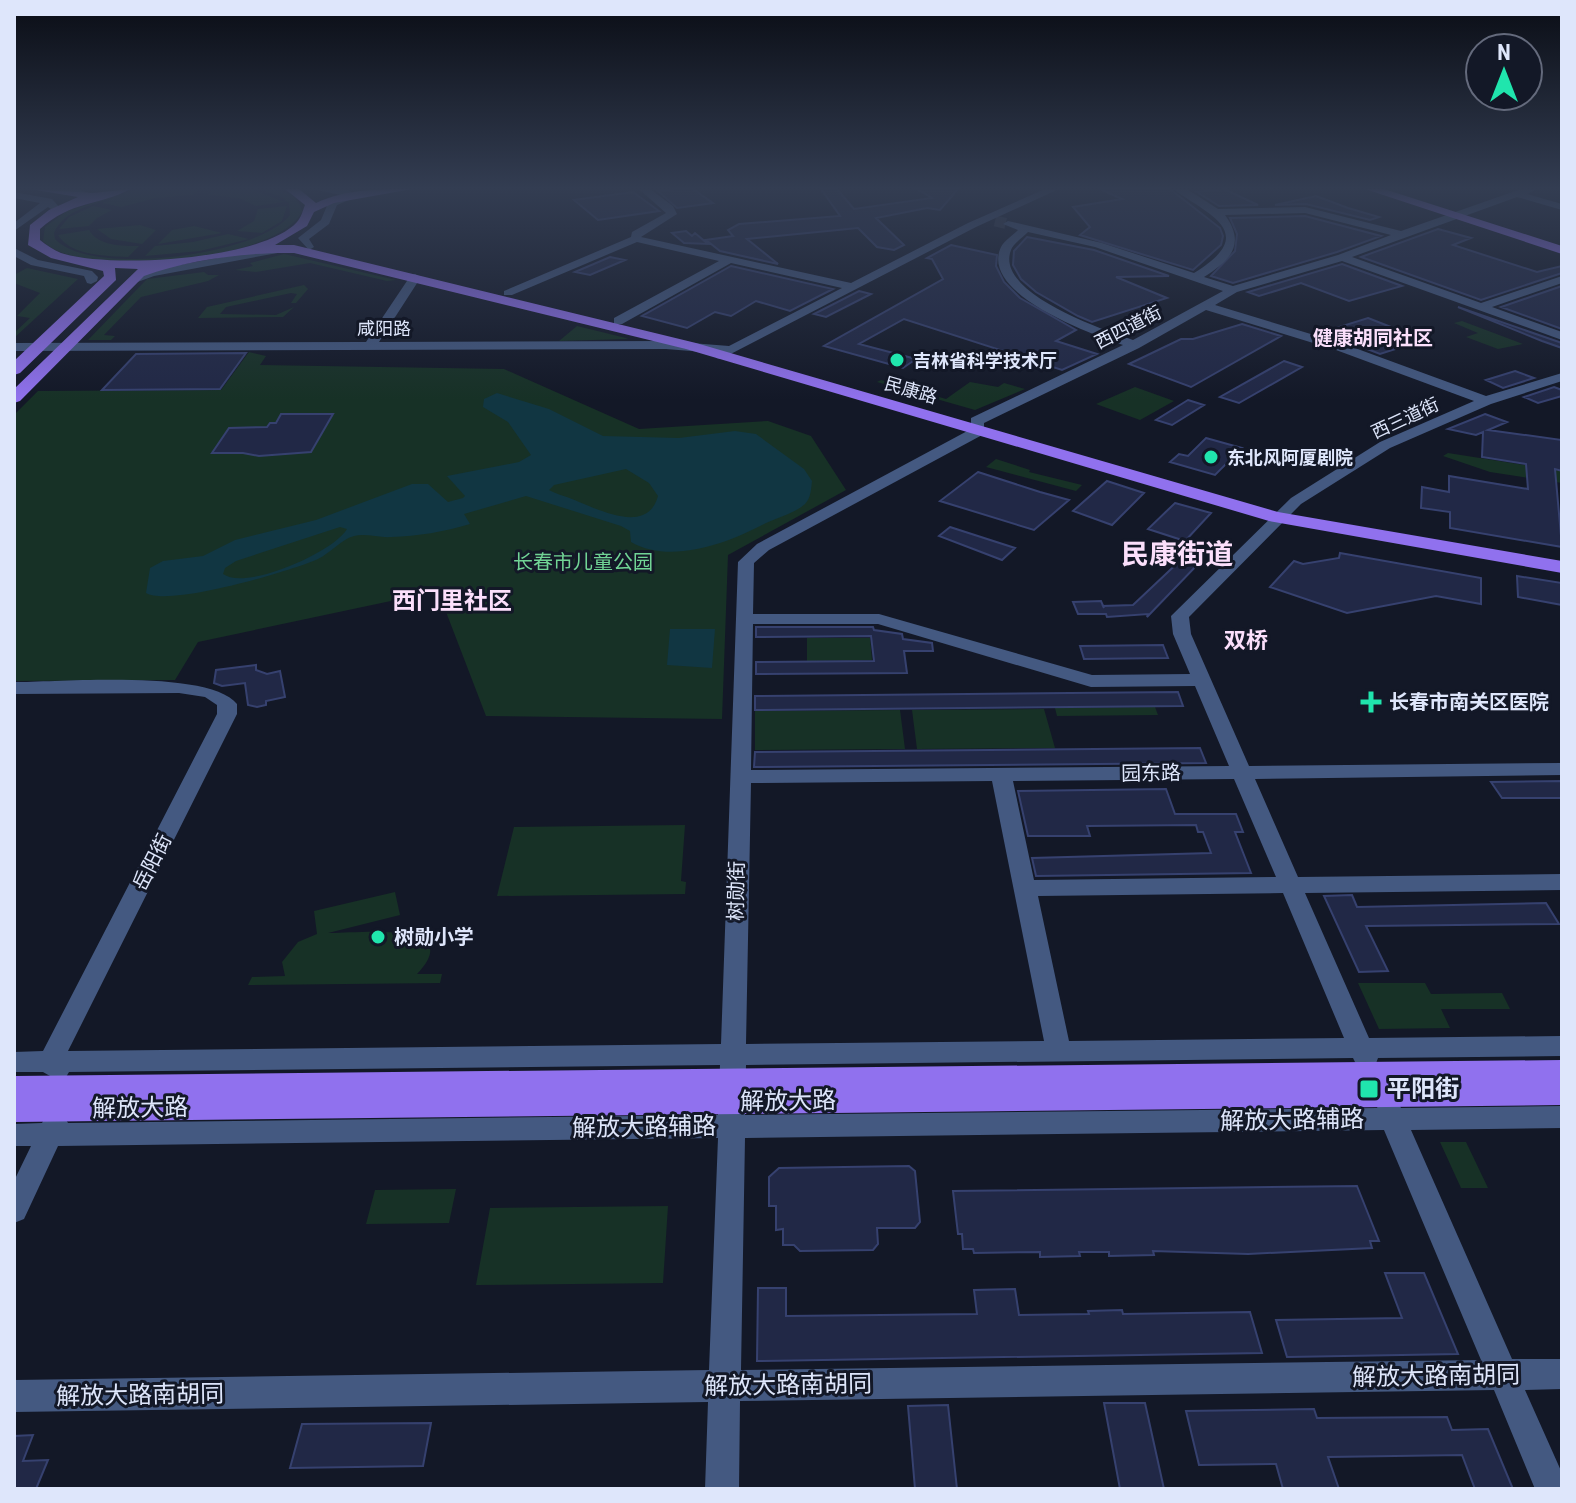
<svg xmlns="http://www.w3.org/2000/svg" width="1576" height="1503" font-family="'Roboto Condensed','Noto Sans SC',sans-serif">
	<style>
		.green { fill: #173126 }
		.water { fill: #113642; fill-rule: evenodd }
		.building { fill: #212846; stroke: #36416f; stroke-width: 2 }
		.lines { fill: none; stroke-linecap: round; stroke-linejoin: round }
		.minor-tunnel { stroke: #313747; stroke-width: 11; stroke-dasharray: 11 6; stroke-linecap: butt }
		.minor { fill: #445981; fill-rule: evenodd }
		.major { fill: #9071ee; fill-rule: evenodd }
		.poi-dot { fill: #20e5ad; stroke: #131827; stroke-width: 3 }
		.labels { text-anchor: middle; dominant-baseline: central; stroke-width: 6; stroke-linejoin: round; paint-order: stroke }
		.far-street-label { font-size: 18px; fill: #dee6fb; stroke: #131827 }
		.far-poi-label { font-size: 18px; font-weight: bold; fill: #dee6fb; stroke: #131827; text-anchor: start }
		.far-quarter-label { font-size: 20px; font-weight: bold; fill: #fbdffb; stroke: #131827 }
		.park-label { font-size: 20px; fill: #71d495; stroke: #131827 }
		.poi-label { font-size: 20px; font-weight: bold; fill: #dee6fb; stroke: #131827; text-anchor: start }
		.street-label { font-size: 20px; fill: #dee6fb; stroke: #131827 }
		.neighbourhood-label { font-size: 22px; font-weight: bold; fill: #fbdffb; stroke: #131827 }
		.quarter-label { font-size: 24px; font-weight: bold; fill: #fbdffb; stroke: #131827 }
		.near-poi-label { font-size: 24px; font-weight: bold; fill: #dee6fb; stroke: #131827; text-anchor: start }
		.near-street-label { font-size: 24px; fill: #dee6fb; stroke: #131827 }
		.district-label { font-size: 28px; font-weight: bold; fill: #fbdffb; stroke: #131827 }
	</style>
	<rect width="100%" height="100%" fill="#131827"/>
	<path class="green" d="M138,189H199L193,195L156,198L121,207L102,203L114,198C93,204 63,211 54,233L55,239C91,278 260,255 290,215L289,203L280,196L259,189C277,189 298,191 302,211C280,262 79,280 43,241L45,227L67,211Z
		M213,189L254,190L284,202L256,206L239,198L208,195Z
		M93,206L112,210L97,218L89,226L59,229L69,217Z
		M287,206L282,221L262,233L237,231L254,221L258,209Z
		M140,225L156,230L142,244L111,239L97,229Z
		M194,226L222,233L158,244L172,230Z
		M89,230C98,246 122,246 139,246L128,257C106,256 71,256 58,235Z
		M228,234L249,239L200,251L145,256L155,246L193,242Z
		M284,254L396,280L387,281L310,263L256,272L235,270L253,266L250,263Z
		M27,268L78,279L14,338V333L30,318L17,316L40,293L14,283V275Z
		M204,272L208,275H219L208,281L141,297L104,335L115,336L111,340H88L147,279Z
		M304,285L308,289L296,303H291L297,294L291,293L226,307L220,314L276,315L294,307L283,317L198,318L207,307Z
		M1462,321L1523,344L1498,349L1466,337L1478,333L1454,323Z
		M577,326L626,338L628,339L559,341Z
		M249,352L266,356L260,365L504,369L639,429L768,421L811,436L846,490L728,555L722,719L486,716L438,591L198,642L175,680L14,681V415L38,391L221,390Z
		M881,380L946,399L970,382L998,387L1004,383L1025,389L975,410L877,382Z
		M1135,387L1174,401L1140,420L1096,404Z
		M1448,453L1562,471V483L1490,472L1443,456Z
		M996,459L1030,470L1029,472L1082,485L1076,491L986,467Z
		M807,638H870L872,660L807,661Z
		M1155,707L1158,715L1057,716L1055,708Z
		M1044,709L1055,748L917,749L912,710Z
		M900,710L905,749L755,750V711Z
		M685,825L681,881L686,882L685,894L497,896L514,827Z
		M395,892L400,915L328,933C353,934 469,919 417,974H442L440,983L248,985L252,977L285,976L282,962L298,942L317,934L314,911Z
		M1358,983H1425L1431,994L1502,993L1510,1009H1441L1450,1028L1379,1029Z
		M1440,1142H1466L1488,1188H1461Z
		M456,1189L449,1223L366,1224L375,1190Z
		M668,1206L663,1283L476,1285L490,1208Z"/>
	<path class="water" d="M497,393L549,409L603,436L679,438L735,431L756,434L804,469L812,481C811,489 811,498 805,504C795,513 779,517 766,523C729,543 671,565 631,542L630,531L621,526L526,496L464,514L470,524C444,532 418,536 391,537C380,538 365,533 354,536C342,539 330,553 318,559C291,571 170,607 146,593L150,568L163,561L203,556L235,540L316,520L412,484H428L448,502L463,498L465,496L447,476L519,462L531,455L508,422L483,407L484,399ZM626,469L649,483L658,496C648,534 602,511 579,502C569,497 558,495 549,490L554,485ZM340,527L347,529C334,552 246,591 223,574L225,568L236,561Z
		M670,629H715L712,668L667,665Z"/>
	<path class="building" d="M675,189H693L713,203L677,208L658,191Z
		M821,189H837L854,209L932,198L917,189H958L940,210L927,208L876,218L904,245L894,250L877,247L858,228L747,239L778,264L720,251L706,240L733,236L728,230L739,224L840,216Z
		M1100,189H1170L1220,228L1223,236L1221,245L1193,270L1080,235L1090,227L1073,207L1122,199Z
		M1224,189L1258,205L1219,206L1197,192Z
		M633,192L659,211L598,220L574,200Z
		M1316,196L1348,208L1379,217L1370,220L1306,204L1275,205Z
		M1305,216L1381,236L1337,252L1233,283L1211,276L1235,251L1237,234L1230,218Z
		M1438,229L1471,238L1453,245L1537,272L1562,266V273L1481,300L1361,257Z
		M686,231L692,236L695,233L708,244L684,243L672,233Z
		M1027,237L1094,250L1169,276L1116,277L1167,298L1092,322L1078,316L1036,292L1021,279L1013,265L1014,251Z
		M951,245L997,255L996,266L1004,282L1020,298L1076,330L1056,341L1097,354L1062,370L904,319L859,344L916,359L903,368L824,346L943,279L932,259L927,258Z
		M610,257L625,260L590,275L575,272Z
		M1342,264L1402,286L1349,301L1301,283L1259,296L1248,292Z
		M731,266L833,289L790,311L756,301L731,316L715,312L687,328L642,316Z
		M1562,286V329L1501,307Z
		M859,291L871,294L826,317L814,314Z
		M1458,307L1562,343V348L1542,341Z
		M1368,318L1424,340L1380,354L1323,332Z
		M1242,324L1281,336L1191,387L1129,364L1181,339H1193Z
		M246,353L220,389L102,390L136,354Z
		M1284,361L1302,367L1239,403L1220,397Z
		M1515,371L1534,378L1503,388L1486,380Z
		M1554,387L1562,390V396L1538,403L1524,397Z
		M1188,400L1204,405L1172,425L1156,420Z
		M281,414H333L311,452L259,456L243,453H212L229,428L267,427L270,423H276Z
		M1485,414L1507,422L1488,430L1562,440V471L1555,469L1562,547L1450,528V512L1421,508L1422,487L1449,492V476L1528,489L1526,464L1482,457L1483,432L1476,435L1448,429Z
		M1206,438L1242,448L1215,475L1170,462L1179,454L1188,456Z
		M978,472L1040,492L1069,500L1034,530L940,501Z
		M1107,481L1144,493L1112,525L1073,511Z
		M1175,503L1211,513L1185,541L1148,529Z
		M950,527L1015,548L1002,560L939,536Z
		M1340,553L1481,578V604L1436,596L1347,613L1270,587L1294,561L1303,564L1339,558Z
		M1185,556L1201,561L1147,617L1148,614L1107,617L1106,614H1078L1073,602L1101,601L1104,608L1103,606L1133,605Z
		M1517,576L1562,583V605L1518,597Z
		M756,627H873L874,630L902,634L903,639L932,643L933,651H904L907,673L756,674V662L874,661L871,636L756,637Z
		M1163,645L1168,658L1084,659L1080,646Z
		M256,665V670L267,674L280,671L285,697L266,701V705L257,707L248,705L245,683L222,686L214,683L216,670Z
		M1178,692L1183,706L755,710V696Z
		M1200,748L1206,763L754,767L755,752Z
		M1562,781V798H1502L1491,782Z
		M1166,789L1175,814H1236L1243,832H1235L1251,873L1036,876L1032,858L1211,853L1203,832H1198L1196,825L1087,826L1090,836H1028L1018,791Z
		M1352,895L1357,907L1546,903L1559,924L1366,926L1388,971L1359,972L1324,896Z
		M909,1166L915,1171L920,1222L915,1228H877L878,1244L873,1250L800,1251L794,1245H783V1229L776,1230V1206H769V1177L779,1168Z
		M1357,1186L1379,1241H1370L1372,1248L1248,1254L1153,1251L1154,1255L1109,1256V1252H1079L1080,1256L1040,1257V1252L974,1253L973,1249H963L962,1234H958L953,1191Z
		M1385,1273H1424L1458,1354L1287,1357L1276,1320L1402,1318Z
		M758,1288H786V1316L977,1314L974,1290L1015,1289L1019,1315L1089,1314L1088,1311L1122,1310L1123,1314L1250,1312L1262,1353L757,1361Z
		M1104,1403H1145L1164,1489H1120Z
		M948,1405L957,1489H915L908,1406Z
		M1314,1409L1317,1418L1447,1417L1452,1430L1488,1429L1513,1489H1475L1462,1455L1328,1457L1339,1489H1283L1276,1464L1199,1465L1186,1411Z
		M431,1423L423,1466L290,1468L302,1424Z
		M33,1435L23,1461L48,1460L36,1489H14V1436Z"/>
	<g class="lines">
		<path class="minor-tunnel" d="M995,221L1008,224"/>
		<path class="minor" d="M48,189H76L92,194L87,197Z
			M312,189L349,190L356,197L337,205L329,224L309,239L314,247L309,250L298,238L321,220L329,201L346,196Z
			M650,189L673,206L677,214L641,237L851,283L968,223L1045,189H1059L976,227L721,359L716,358V353L666,349L14,351V343L366,342L411,275L415,274L421,277L379,342L666,341L729,346L842,288L731,263L622,324H614V318L719,261L637,242L512,295H504V291L631,237L632,232L666,213L640,190Z
			M1173,189H1187L1218,209L1305,207L1401,231L1521,189H1537L1527,194L1562,204V210L1517,197L1352,257L1481,303L1562,276V283L1492,307L1562,332V340L1342,261L1237,292L1215,305L1344,344L1486,396L1562,373V381L1491,404L1390,448L1301,504L1189,617L1191,634L1249,766L1562,763V775L1255,779L1298,877L1562,874V890L1305,893L1369,1038L1562,1036V1056L1378,1058L1375,1066L1366,1069L1357,1066L1353,1058L746,1065L745,1115L1377,1108L1380,1102L1389,1099L1398,1102L1401,1108L1562,1106V1128L1411,1130L1512,1359H1562V1389L1525,1390L1562,1473V1489H1535L1494,1390L740,1401L739,1489H705L708,1402L14,1412V1380L709,1370L718,1138L58,1146L24,1219L14,1223V1181L31,1146H14V1124L42,1123L46,1116L55,1113L64,1116L68,1123L718,1115L720,1065L69,1072L66,1077L57,1080L43,1072H14V1052L43,1051L217,714V705L205,697L179,693L14,694V682C60,682 210,669 237,704V714L68,1051L721,1044L738,562L757,544L971,429V418L1123,345C1092,334 979,294 1001,247C1004,241 1013,235 1018,230L1003,224L1008,221L1102,243L1194,273C1259,233 1211,216 1173,189ZM1305,213L1391,235L1338,255L1233,286L1204,277C1231,260 1246,244 1225,215ZM1028,232L1095,247L1223,291L1133,340C1104,330 994,293 1011,250C1013,244 1023,237 1028,232ZM1206,310L1336,350L1474,401L1380,442L1291,498L1171,616L1173,634L1190,674L1092,675L879,614H753L754,563L769,550L984,434V423L1139,348ZM753,624H878L1091,687L1195,686L1229,766L751,770ZM1234,779L1276,877L1034,880L1013,781ZM992,781L1044,1041L746,1044L751,783ZM1283,893L1344,1038L1069,1041L1038,896ZM1384,1130L1481,1360L741,1370L745,1138Z
			M14,192L52,199L61,209L52,217L47,214L51,209L48,207L14,231V223L40,203L14,198Z
			M284,246L288,247V251L154,276L132,284L126,281L151,270Z
			M14,248L38,260L92,271L98,277L97,281L91,284L87,283L84,276L31,265L14,256Z"/>
		<path class="major" d="M30,189L93,193L130,189C100,206 72,200 40,229V240C46,245 54,250 61,253C108,269 263,260 297,222C301,218 303,210 305,205L285,189H299L316,203C345,189 380,189 412,189L334,203L314,212L307,226L275,245H294L696,343L1278,512L1562,561V573L1269,521L686,349L294,253C247,252 187,260 144,276L20,401L14,403V389L138,269L115,268L116,280L20,373L14,375V361L104,276L103,271L51,258L28,245L30,225L49,210L78,197Z
			M1365,189H1384L1562,246V254Z
			M1562,1060V1105L14,1122V1076Z"/>
	</g>
	<linearGradient id="sky" x2="0" y2="1"><stop stop-color="#0a0d15"/><stop offset="0.47" stop-color="#333d52"/><stop offset="1" stop-color="#333d52" stop-opacity="0"/></linearGradient>
	<rect width="1576" height="400" fill="url(#sky)"/>
	<g class="poi-dot">
		<circle cx="897" cy="360" r="8"/>
		<circle cx="1211" cy="457" r="8"/>
		<path d="M1367 690h8v8h8v8h-8v8h-8v-8h-8v-8h8z"/>
		<circle cx="378" cy="937" r="8"/>
		<rect x="1359" y="1079" width="20" height="20" rx="4"/>
	</g>
	<g class="labels">
		<g class="far-street-label">
			<text transform="translate(1128 327) rotate(-27)">西四道街</text>
			<text x="384" y="328">咸阳路</text>
			<text transform="translate(911 390) rotate(16)">民康路</text>
			<text transform="translate(1405 418) rotate(-25)">西三道街</text>
		</g>
		<g class="far-poi-label">
			<text x="913" y="360">吉林省科学技术厅</text>
			<text x="1227" y="457">东北风阿厦剧院</text>
		</g>
		<g class="far-quarter-label">
			<text x="1373" y="338">健康胡同社区</text>
		</g>
		<g class="park-label">
			<text x="583" y="562">长春市儿童公园</text>
		</g>
		<g class="poi-label">
			<text x="1389" y="702">长春市南关区医院</text>
			<text x="394" y="937">树勋小学</text>
		</g>
		<g class="street-label">
			<text transform="translate(1151 773) rotate(-1)">园东路</text>
			<text transform="translate(152 862) rotate(-63)">岳阳街</text>
			<text transform="translate(736 891) rotate(-89)">树勋街</text>
		</g>
		<g class="neighbourhood-label">
			<text x="1246" y="640">双桥</text>
		</g>
		<g class="quarter-label">
			<text x="452" y="601">西门里社区</text>
		</g>
		<g class="near-poi-label">
			<text x="1387" y="1089">平阳街</text>
		</g>
		<g class="near-street-label">
			<text transform="translate(788 1101) rotate(-1)">解放大路</text>
			<text transform="translate(140 1108) rotate(-1)">解放大路</text>
			<text transform="translate(1292 1120) rotate(-1)">解放大路辅路</text>
			<text transform="translate(644 1127) rotate(-1)">解放大路辅路</text>
			<text transform="translate(1436 1376) rotate(-1)">解放大路南胡同</text>
			<text transform="translate(788 1385) rotate(-1)">解放大路南胡同</text>
			<text transform="translate(140 1395) rotate(-1)">解放大路南胡同</text>
		</g>
		<g class="district-label">
			<text x="1177" y="554">民康街道</text>
		</g>
	</g>
	<rect width="1576" height="1503" fill="none" stroke="#dee6fb" stroke-width="32"/>
	<g transform="translate(1504 72)"><circle r="38" fill="#131827" stroke="#646a7c" stroke-width="2"/>
	<path d="M0-6L14 30L0 20L-14 30Z" fill="#20e5ad"/>
	<text y="-12" font-size="22" font-weight="bold" text-anchor="middle" fill="#dee6fb">N</text>
	</g>
</svg>
